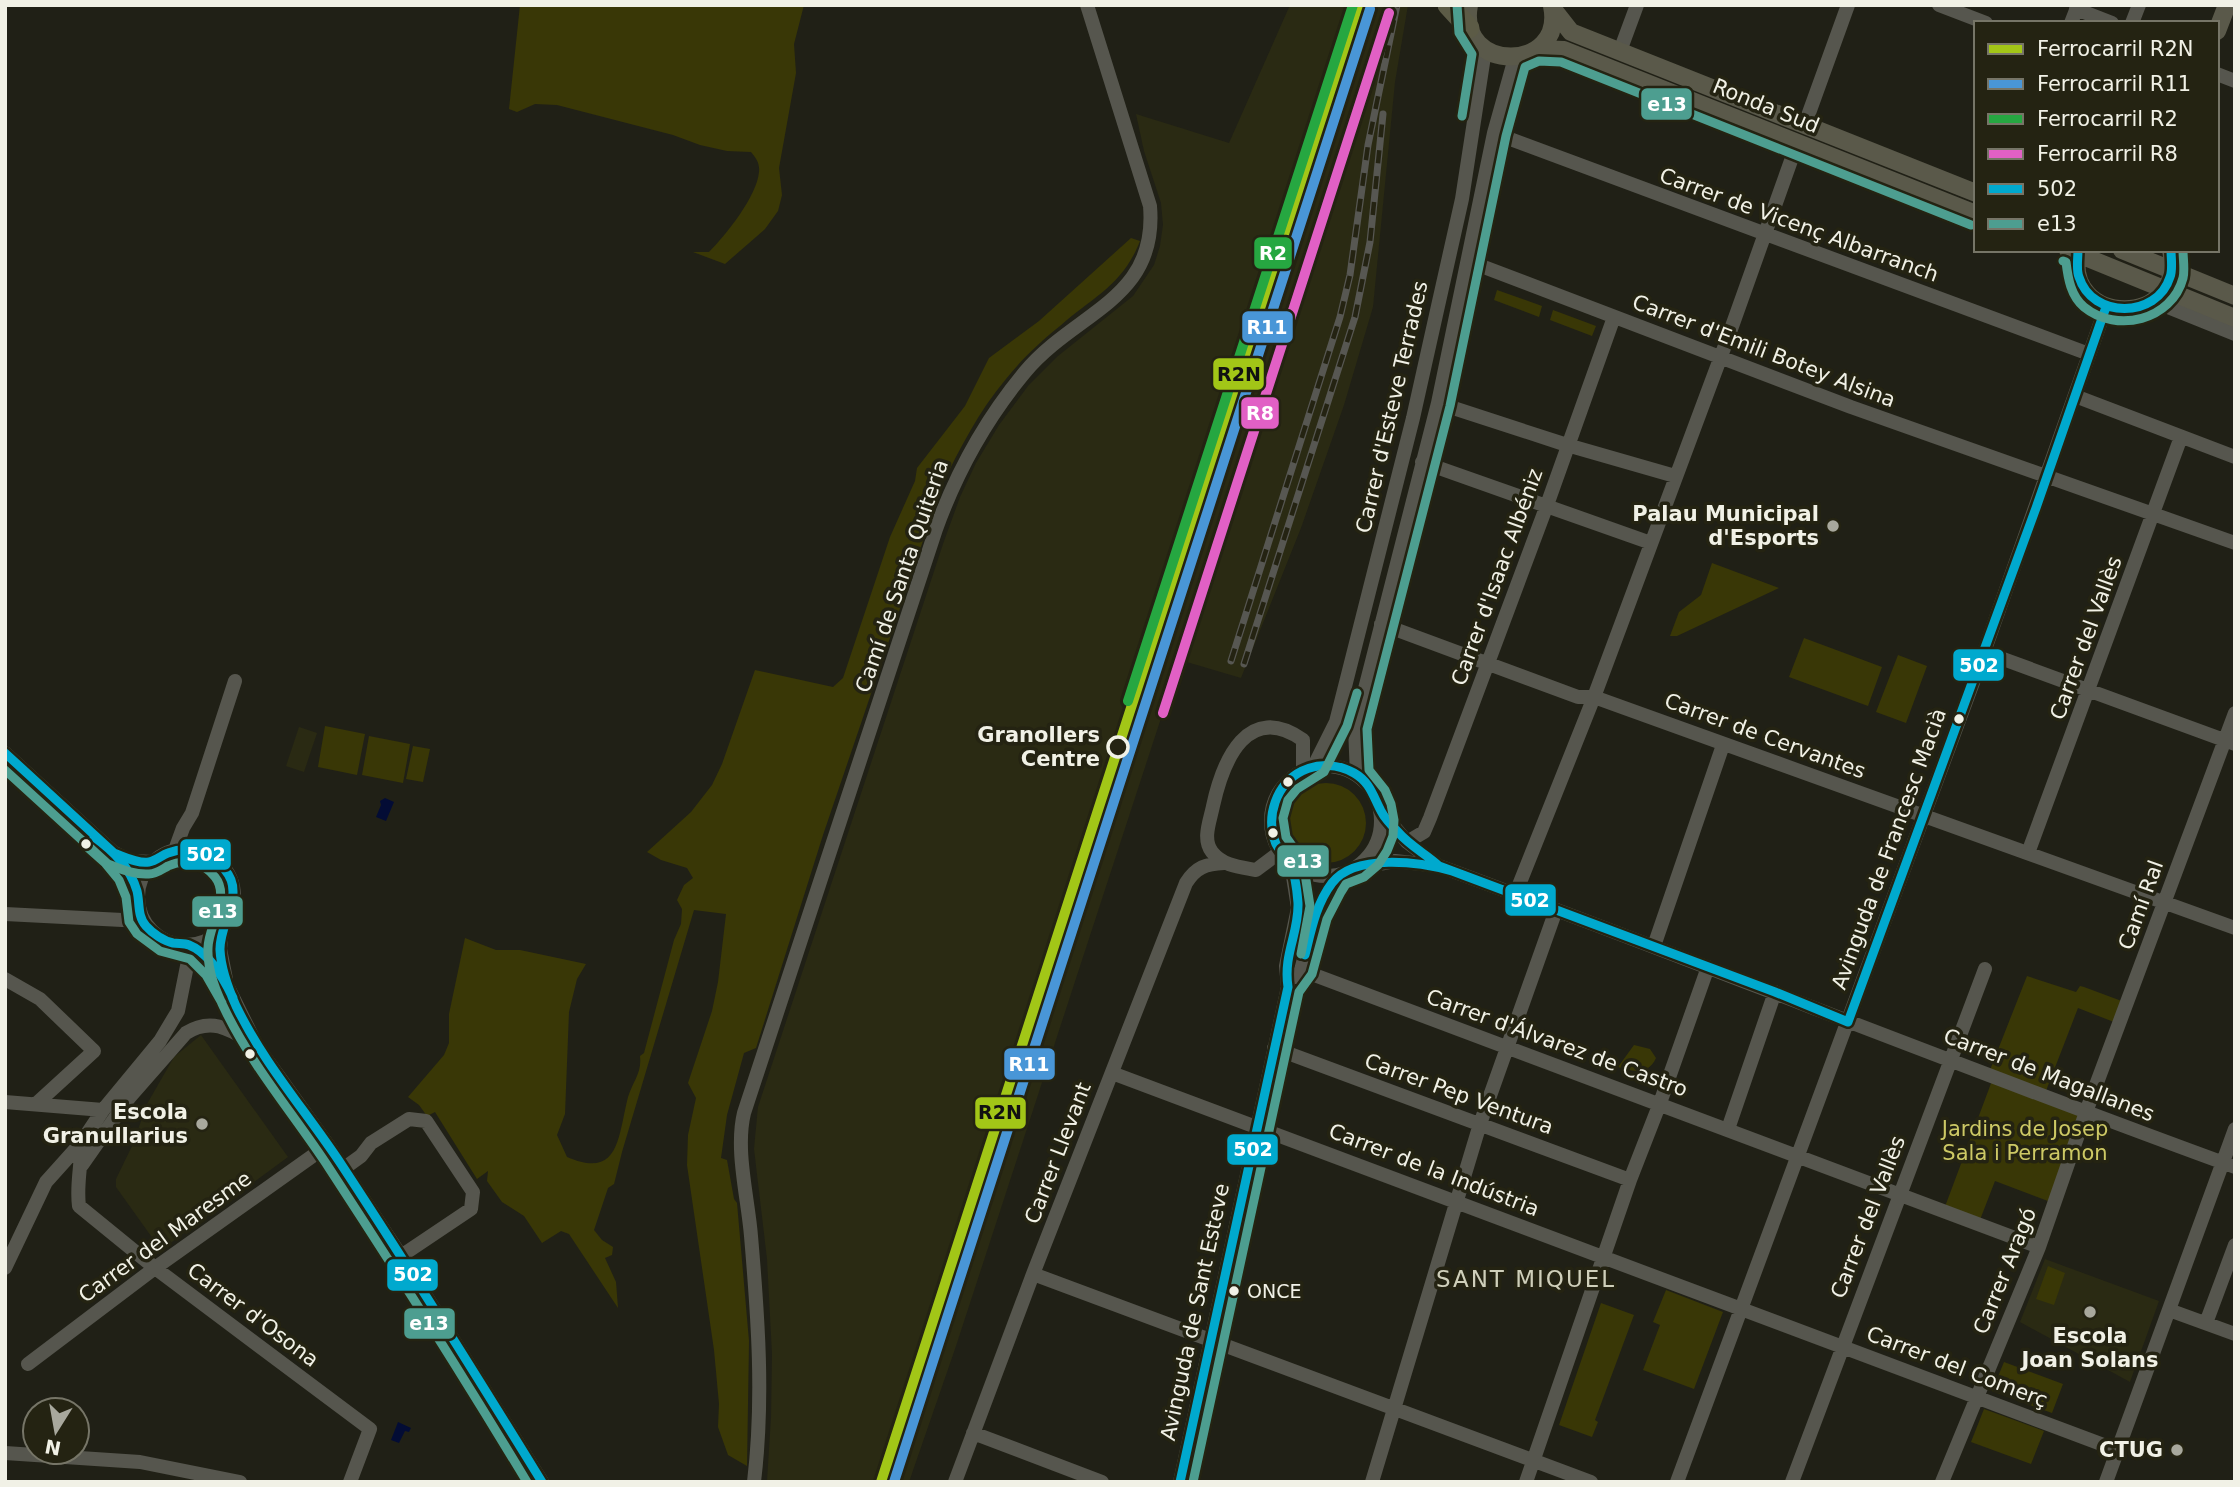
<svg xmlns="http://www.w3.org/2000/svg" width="2240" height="1487" font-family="'DejaVu Sans',sans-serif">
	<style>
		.built { fill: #2a2a13 }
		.green { fill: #393706 }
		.water { fill: #030c35 }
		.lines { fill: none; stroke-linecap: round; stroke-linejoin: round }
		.minor { stroke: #56564e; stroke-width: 14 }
		.major { stroke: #5a594a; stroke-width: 18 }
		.highway { stroke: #5c5b46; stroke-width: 21 }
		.rail-casing { stroke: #575752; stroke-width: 7 }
		.rail { stroke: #242312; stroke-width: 4.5; stroke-dasharray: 13; stroke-linecap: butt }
		.bus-1-casing { stroke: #242312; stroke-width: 14 }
		.bus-2-casing { stroke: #242312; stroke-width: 14 }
		.bus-1 { stroke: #00a9ce; stroke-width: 9 }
		.bus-2 { stroke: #4d9e90; stroke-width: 9 }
		.rail-1-casing { stroke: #242312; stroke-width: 16 }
		.rail-2-casing { stroke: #242312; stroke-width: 16 }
		.rail-3-casing { stroke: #242312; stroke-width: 16 }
		.rail-4-casing { stroke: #242312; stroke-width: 16 }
		.rail-1 { stroke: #a2c617; stroke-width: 10 }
		.rail-2 { stroke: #4996d7; stroke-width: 10 }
		.rail-3 { stroke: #26a741; stroke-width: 10 }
		.rail-4 { stroke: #e160c5; stroke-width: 10 }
		.poi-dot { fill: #a8a89d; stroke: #242312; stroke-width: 2.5 }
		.bus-dot { fill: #f1f1e6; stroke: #242312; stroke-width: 2.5 }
		.stop-dot { fill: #242312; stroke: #f1f1e6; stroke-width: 3.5 }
		.labels { text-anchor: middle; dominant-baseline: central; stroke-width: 7; stroke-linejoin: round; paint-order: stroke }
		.bus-label { font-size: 19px; fill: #f1f1e6; stroke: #242312; text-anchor: start }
		.street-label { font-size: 21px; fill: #f1f1e6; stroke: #242312 }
		.poi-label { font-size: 21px; font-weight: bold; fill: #f1f1e6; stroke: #242312; text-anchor: end }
		.stop-label { font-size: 21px; font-weight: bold; fill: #f1f1e6; stroke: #242312; text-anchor: end }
		.park-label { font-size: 21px; fill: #cdc965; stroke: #242312 }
		.neighbourhood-label { font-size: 23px; letter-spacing: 2px; fill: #cfcfba; stroke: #242312 }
		.line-badge { stroke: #242312; stroke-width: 2.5 }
		.badge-label { font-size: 19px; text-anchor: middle; font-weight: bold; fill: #fff }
		.pale-badge-label { font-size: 19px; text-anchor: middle; font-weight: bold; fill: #111 }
	</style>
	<rect width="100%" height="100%" fill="#202016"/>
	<path class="built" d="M1290,5H1408L1395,82L1373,307L1344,405L1301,528L1241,678L1180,660L955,1349L909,1482H767L771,1418L772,1354L767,1259L754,1149L758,1107L943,544L960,497L976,463L999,425L1028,386L1058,356L1133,296L1154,265L1160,246L1163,225L1161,203L1144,151L1136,114L1229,143Z
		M299,727L317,733L304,772L286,766Z
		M201,1035L288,1157L161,1250L116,1187V1179L133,1144L147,1104L174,1057Z
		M2045,1259L2159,1301L2130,1382L2020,1322Z"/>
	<path class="green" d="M520,5H804L794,44L796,73L779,168L782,195L778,211L765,229L725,264L693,252H709C726,235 757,196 759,172C760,163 756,158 751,152L727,151L700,145L673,135L557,105L535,104L517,112L509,109Z
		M1131,238L1140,241C1123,285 1093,297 1060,326C1041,341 1021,360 1006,379C979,411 960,448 942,485L823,835L756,1048L744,1053L727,1115L721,1158L727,1160L734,1199L737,1203L749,1341L747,1466L728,1455L718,1427L719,1404L714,1350L687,1165L688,1135L696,1098L688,1083L712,1011L718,982L726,914L694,910L622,1152L614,1184L608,1188L594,1230L602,1240L613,1247L612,1255L605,1258L616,1282L618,1308L569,1234L561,1231L542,1243L524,1216L502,1202L487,1181L488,1171L477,1179L435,1112L427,1116L419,1105L408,1097L444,1055L449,1043V1014L465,938L496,950H520L586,964L577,979L569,1012L565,1114L557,1135L567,1157C620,1180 618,1136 628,1097C633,1081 642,1073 640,1056L644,1053L674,940L681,924L682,909L677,900L684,885L693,878L687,868L661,860L647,852L691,812L712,785L722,764L755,670L833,687L843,678L890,537L915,481L917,468L965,406L989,358L1039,321Z
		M1497,290L1542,306L1539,317L1494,300Z
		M1553,310L1596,326L1592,336L1550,320Z
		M1712,563L1779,588L1677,636H1670L1679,612L1701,595Z
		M1804,638L1882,667L1868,706L1789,677Z
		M1898,655L1927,666L1906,723L1876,712Z
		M325,726L365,734L357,775L318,767Z
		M369,736L410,744L403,783L362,775Z
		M413,746L430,749L423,782L406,779Z
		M1286 823a40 40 0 1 1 80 0a40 40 0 1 1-80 0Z
		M2027,976L2076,992L2080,986L2084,987L2127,1003L2119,1024L2078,1008L2044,1096L2086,1112L2048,1201L1995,1181L1978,1225L1943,1212L1993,1078L1988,1075Z
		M1634,1045L1650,1049L1656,1058C1649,1075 1632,1072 1618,1067Z
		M2048,1266L2065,1273L2054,1305L2036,1299Z
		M1666,1290L1723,1312L1694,1389L1643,1370L1660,1325L1653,1322Z
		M1601,1303L1634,1315L1595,1420L1598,1422L1592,1437L1559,1425Z
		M2004,1362L2063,1384L2052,1413L1992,1391Z
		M1984,1409L2044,1431L2031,1464L1971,1442Z"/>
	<path class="water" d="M385,798L394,802L386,821L376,817L381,805L380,801Z
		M398,1422L411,1428L409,1432L405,1431L399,1443L391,1440Z"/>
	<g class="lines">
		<path class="minor" d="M1939,5L1986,23
			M2076,9L2112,23
			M2071,23L2078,5
			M2132,23L2139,5
			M1620,51L1637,5
			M2217,74L2235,81
			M1805,124L1848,5
			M1494,133L2089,354
			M1468,261L1851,407L2235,543
			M2153,301L2235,334
			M2075,396L2235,457
			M1438,403L1567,445L1675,476
			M1422,462L1651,543
			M1381,624L1578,697H1594L2235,928
			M1984,652L2235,744
			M5,753L114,853L132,861L152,862
			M1271 821a55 55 0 1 1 110 0a55 55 0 1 1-110 0Z
			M1314,766L1336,722L1413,418L1438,306L1462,199L1485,50
			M1357,775L1355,728L1438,403L1494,133L1515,58
			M1381,811L1407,842L1439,866
			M1407,842L1424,832L1430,818L1547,505L1614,317
			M138 897a48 48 0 1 1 96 0a48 48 0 1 1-96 0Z
			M175,850L183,828L192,813L235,681
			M1280,852L1256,870C1240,867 1223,866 1212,852C1202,839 1210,821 1213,806C1223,760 1248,701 1303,740V770
			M2028,853L2181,437
			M115,854L131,876L138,893
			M1357,868L1395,861L1439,866C1705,964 1968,1070 2235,1167
			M1515,895L1594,697L1730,332L1793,155L1803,145
			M5,914L142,921
			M222,929L220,949L226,979
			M190,945L207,957L226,983L257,1046L328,1145L401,1256L542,1482
			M1654,946L1723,745
			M1301,970L2039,1247
			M1296,977L1301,970L1317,911L1338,875
			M5,979L40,999L94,1051L36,1104
			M1274,1048L1630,1180
			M1112,1073L2117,1450
			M5,1102L103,1110
			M1728,1129L1775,992
			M81,1143C82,1164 76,1184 79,1206L155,1268L370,1429L350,1482
			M82,1165L129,1098L186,1033C213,1016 232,1031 256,1045
			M343,1169L361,1156L371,1143L409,1119L426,1121L428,1124L473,1192L471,1209L401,1256
			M5,1268L46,1182L81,1143L103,1110L160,1041L178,1011L189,956L187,945
			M1033,1274L1591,1482
			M2169,1310L2235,1334
			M2206,1323L2235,1245
			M28,1364L155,1268L328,1145
			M973,1433L1102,1482
			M5,1453L140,1462L240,1482
			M754,1482C764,1399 758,1318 751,1236C748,1198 735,1150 744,1113L936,529C957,471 985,420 1025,372C1076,311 1158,300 1150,206L1087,5
			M955,1482L1033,1274L1186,883C1196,867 1206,864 1224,863
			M1180,1482L1288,987L1286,966L1298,908L1291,864
			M1372,1482L1480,1124L1556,910
			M1526,1482L1630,1180L1660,1103L1708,967
			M1677,1482L1978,669L2106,307
			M1792,1482L1985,969
			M1942,1482L2039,1247L2086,1112L2235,713
			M2106,1482L2235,1129"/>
		<path class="major" d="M1469,5C1456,74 1566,73 1552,6
			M1553,9L1571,32L1976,193
			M2217,31L2227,5
			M1537,49L1564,50L1976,214
			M2068,250L2235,318
			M2078,250C2061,329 2188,329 2171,250
			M2122,250L2235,296"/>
		<path class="highway" d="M1448,5L1469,28"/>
		<g class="rail-casing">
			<path id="rail" d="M1231,661L1340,317L1350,275L1368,145L1397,5
				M1244,664L1355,317L1370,242L1383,114"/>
		</g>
		<use href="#rail" class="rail"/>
		<g class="bus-1-casing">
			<path id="bus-1" d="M2078,250C2078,258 2076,270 2079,277C2092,319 2157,319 2170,277C2173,270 2171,258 2171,250
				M5,753L114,853C125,857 138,864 149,862C156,861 162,855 168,853C190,845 211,853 225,870C246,894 219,923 220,950C221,970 228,988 236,1006C264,1064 306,1111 341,1164C410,1269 476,1375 542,1482
				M94,837C113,851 130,867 137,891C140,903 137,916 146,926C153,934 164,941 173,943C179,944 184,943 189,945C210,953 224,979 233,998
				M1305,955C1311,931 1316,904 1332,883C1355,853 1420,862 1452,871
				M1848,1022L2036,508L2106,307
				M1180,1482L1288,987C1283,954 1299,933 1298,903C1297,891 1296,877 1291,866C1288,858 1280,852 1276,844C1265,817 1276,784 1302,771C1319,763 1338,764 1354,773C1370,782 1373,796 1381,811C1385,819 1392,826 1398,832C1410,846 1426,854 1439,866L1775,992L1848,1022"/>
		</g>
		<g class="bus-2-casing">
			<path id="bus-2" d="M1457,5L1459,33L1472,54L1462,116
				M2063,261L2066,262C2068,279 2071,296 2084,307C2117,334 2172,320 2183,278C2185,270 2183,259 2183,250
				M5,770L108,864C121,869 134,875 149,874C156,874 161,870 168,866C185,858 204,863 215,877C231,897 208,926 208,948C207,971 217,994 227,1014C255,1070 295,1116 329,1168C397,1272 463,1376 527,1482
				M87,847L105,863L119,880L126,897L129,922L137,934L160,951L190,959L206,975L222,1003
				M1301,954L1310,906L1303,861L1286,837L1283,818L1288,800L1297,789L1324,772L1347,726L1357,693
				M1193,1482L1299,992L1312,974L1327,919L1341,892L1346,884L1364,877L1378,865L1387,851L1393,836L1394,820L1391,804L1385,790L1369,770L1367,729L1450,406L1506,136L1525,67L1539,61L1561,62L1971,225"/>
		</g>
		<use href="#bus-1" class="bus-1"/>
		<use href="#bus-2" class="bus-2"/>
		<g class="rail-1-casing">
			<path id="rail-1" d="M881,1482L1358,5"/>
		</g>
		<g class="rail-2-casing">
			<path id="rail-2" d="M894,1482L1370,9"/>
		</g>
		<g class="rail-3-casing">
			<path id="rail-3" d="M1128,701L1353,5"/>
		</g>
		<g class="rail-4-casing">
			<path id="rail-4" d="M1163,713L1389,13"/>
		</g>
		<use href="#rail-1" class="rail-1"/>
		<use href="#rail-2" class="rail-2"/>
		<use href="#rail-3" class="rail-3"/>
		<use href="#rail-4" class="rail-4"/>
	</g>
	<g class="poi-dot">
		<circle cx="1833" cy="526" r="7"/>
		<circle cx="202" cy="1124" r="7"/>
		<circle cx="2090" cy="1312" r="7"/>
		<circle cx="2177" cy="1450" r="7"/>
	</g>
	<g class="bus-dot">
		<circle cx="1959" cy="719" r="6"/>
		<circle cx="1288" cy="782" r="6"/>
		<circle cx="1273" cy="833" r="6"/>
		<circle cx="86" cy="844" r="6"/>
		<circle cx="250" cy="1054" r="6"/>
		<circle cx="1234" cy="1291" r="6"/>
	</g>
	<circle class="stop-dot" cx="1118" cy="747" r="10"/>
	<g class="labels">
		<g class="bus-label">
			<text x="1247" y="1291">ONCE</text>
		</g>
		<g class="street-label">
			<text transform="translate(1766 106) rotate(22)">Ronda Sud</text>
			<text transform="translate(1799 225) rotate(20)">Carrer de Vicenç Albarranch</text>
			<text transform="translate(1764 351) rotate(21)">Carrer d'Emili Botey Alsina</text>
			<text transform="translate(1392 407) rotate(-77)">Carrer d'Esteve Terrades</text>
			<text transform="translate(902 576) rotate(-71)">Camí de Santa Quiteria</text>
			<text transform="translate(1497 577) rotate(-70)">Carrer d'Isaac Albéniz</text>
			<text transform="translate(2086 638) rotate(-70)">Carrer del Vallès</text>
			<text transform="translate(1765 736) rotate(20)">Carrer de Cervantes</text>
			<text transform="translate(1889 849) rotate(-70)">Avinguda de Francesc Macià</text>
			<text transform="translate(2141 905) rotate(-70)">Camí Ral</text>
			<text transform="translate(1557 1043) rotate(20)">Carrer d'Álvarez de Castro</text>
			<text transform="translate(2049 1075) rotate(21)">Carrer de Magallanes</text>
			<text transform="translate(1459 1094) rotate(20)">Carrer Pep Ventura</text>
			<text transform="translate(1058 1153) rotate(-69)">Carrer Llevant</text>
			<text transform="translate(1434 1170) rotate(21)">Carrer de la Indústria</text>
			<text transform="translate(1868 1217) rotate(-69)">Carrer del Vallès</text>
			<text transform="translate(165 1237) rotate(-36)">Carrer del Maresme</text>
			<text transform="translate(2005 1271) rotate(-68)">Carrer Aragó</text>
			<text transform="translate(1195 1312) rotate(-78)">Avinguda de Sant Esteve</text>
			<text transform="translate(253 1315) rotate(37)">Carrer d'Osona</text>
			<text transform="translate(1957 1367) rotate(21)">Carrer del Comerç</text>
		</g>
		<g class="poi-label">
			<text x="1819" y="514">Palau Municipal<tspan x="1819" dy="24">d'Esports</tspan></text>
			<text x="188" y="1112">Escola<tspan x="188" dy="24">Granullarius</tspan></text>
			<text x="2090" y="1336" text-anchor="middle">Escola<tspan x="2090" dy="24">Joan Solans</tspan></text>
			<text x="2163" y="1450">CTUG</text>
		</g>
		<g class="stop-label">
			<text x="1100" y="735">Granollers<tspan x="1100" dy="24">Centre</tspan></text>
		</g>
		<g class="park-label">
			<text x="2025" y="1129">Jardins de Josep<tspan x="2025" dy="24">Sala i Perramon</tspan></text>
		</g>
		<g class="neighbourhood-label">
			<text x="1526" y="1279">SANT MIQUEL</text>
		</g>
	</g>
	<g class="line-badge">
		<rect x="1640" y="87" width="53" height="34" rx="7" fill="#4d9e90"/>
		<rect x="1253" y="236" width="40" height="34" rx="7" fill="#26a741"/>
		<rect x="1241" y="310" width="53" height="34" rx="7" fill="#4996d7"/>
		<rect x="1212" y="357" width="53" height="34" rx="7" fill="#a2c617"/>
		<rect x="1240" y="396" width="40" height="34" rx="7" fill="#e160c5"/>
		<rect x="1952" y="648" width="53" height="34" rx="7" fill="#00a9ce"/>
		<rect x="179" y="838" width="53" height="33" rx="7" fill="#00a9ce"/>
		<rect x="1276" y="844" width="54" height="34" rx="7" fill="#4d9e90"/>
		<rect x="1504" y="883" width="53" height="34" rx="7" fill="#00a9ce"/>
		<rect x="191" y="895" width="53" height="33" rx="7" fill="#4d9e90"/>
		<rect x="1003" y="1047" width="53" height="34" rx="7" fill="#4996d7"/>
		<rect x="974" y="1096" width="53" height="34" rx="7" fill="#a2c617"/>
		<rect x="1226" y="1133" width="53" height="33" rx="7" fill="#00a9ce"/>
		<rect x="386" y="1258" width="53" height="34" rx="7" fill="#00a9ce"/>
		<rect x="403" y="1307" width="53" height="33" rx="7" fill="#4d9e90"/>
	</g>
	<g class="badge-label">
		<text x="1667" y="111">e13</text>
		<text x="1273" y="260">R2</text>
		<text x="1267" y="334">R11</text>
		<text x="1260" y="420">R8</text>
		<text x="1979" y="672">502</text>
		<text x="206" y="861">502</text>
		<text x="1303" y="868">e13</text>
		<text x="1530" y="907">502</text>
		<text x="218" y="918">e13</text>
		<text x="1029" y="1071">R11</text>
		<text x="1253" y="1156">502</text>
		<text x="413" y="1281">502</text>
		<text x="429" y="1330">e13</text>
	</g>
	<g class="pale-badge-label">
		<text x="1239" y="381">R2N</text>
		<text x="1000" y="1119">R2N</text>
	</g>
	<rect width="2240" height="1487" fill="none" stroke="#f1f1e6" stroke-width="14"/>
	<rect x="1974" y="21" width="245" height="231" fill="#242312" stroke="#767567" stroke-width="2"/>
	<rect x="1988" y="44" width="35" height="10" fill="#a2c617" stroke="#767567" stroke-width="2"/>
	<text x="2037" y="56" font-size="21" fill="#f1f1e6">Ferrocarril R2N</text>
	<rect x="1988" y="79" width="35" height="10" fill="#4996d7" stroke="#767567" stroke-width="2"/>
	<text x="2037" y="91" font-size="21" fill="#f1f1e6">Ferrocarril R11</text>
	<rect x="1988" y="114" width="35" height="10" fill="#26a741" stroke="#767567" stroke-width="2"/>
	<text x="2037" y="126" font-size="21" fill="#f1f1e6">Ferrocarril R2</text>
	<rect x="1988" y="149" width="35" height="10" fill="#e160c5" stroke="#767567" stroke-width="2"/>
	<text x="2037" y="161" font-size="21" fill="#f1f1e6">Ferrocarril R8</text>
	<rect x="1988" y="184" width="35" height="10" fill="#00a9ce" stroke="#767567" stroke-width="2"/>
	<text x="2037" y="196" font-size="21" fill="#f1f1e6">502</text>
	<rect x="1988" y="219" width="35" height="10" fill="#4d9e90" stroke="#767567" stroke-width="2"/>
	<text x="2037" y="231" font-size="21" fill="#f1f1e6">e13</text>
	<g transform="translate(56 1431) rotate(191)"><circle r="33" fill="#242312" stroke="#767567" stroke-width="2"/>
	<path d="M0-5L12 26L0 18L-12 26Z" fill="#a8a89d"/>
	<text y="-10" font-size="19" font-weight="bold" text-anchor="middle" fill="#f1f1e6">N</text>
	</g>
</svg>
